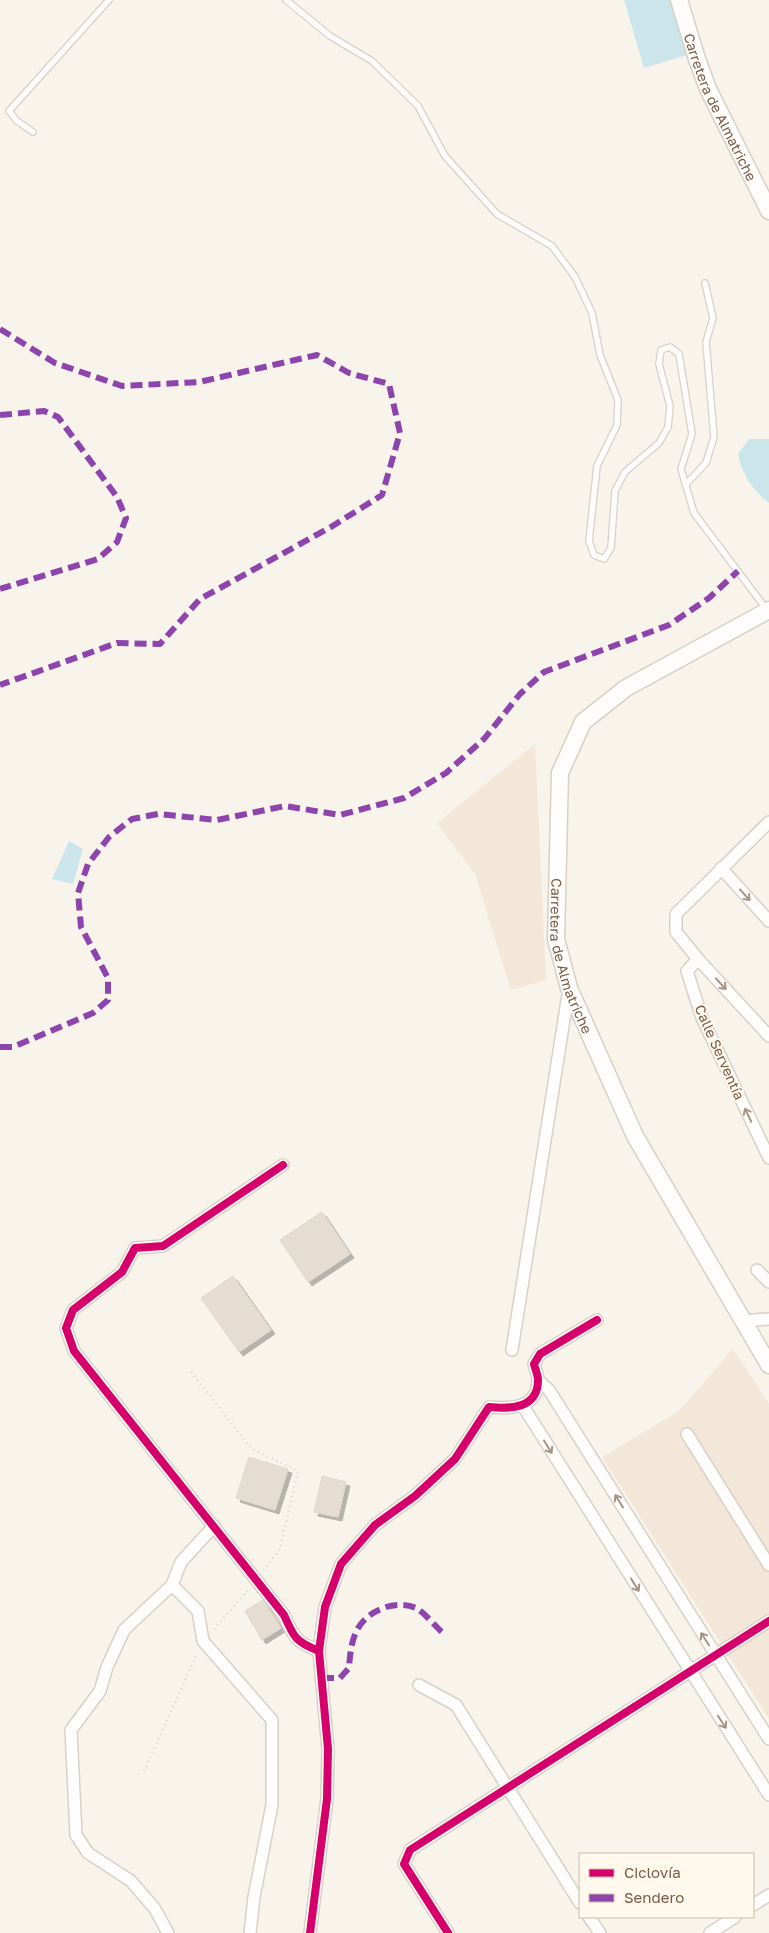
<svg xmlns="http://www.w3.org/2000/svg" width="769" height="1933" font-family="'Golos Text',sans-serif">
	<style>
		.residential { fill: #f2e7d8 }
		.water { fill: #cbe5ea }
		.building { fill: #e5dcd2; stroke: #e1d7cd; filter: url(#shadow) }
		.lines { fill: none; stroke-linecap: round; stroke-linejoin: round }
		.lane-casing { stroke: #d7d1c9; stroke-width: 8 }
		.street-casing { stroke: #d7d1c9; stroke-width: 14 }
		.secondary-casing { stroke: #d8d0c7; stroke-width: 19 }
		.path { stroke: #dad3cd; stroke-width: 2.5; stroke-dasharray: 1 4; stroke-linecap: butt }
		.lane { stroke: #fefdfc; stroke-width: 5.5 }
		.street { stroke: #fefdfc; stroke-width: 11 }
		.secondary { stroke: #fefdfc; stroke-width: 16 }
		.quiet { stroke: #8e44ad; stroke-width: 6; stroke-dasharray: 12 6; stroke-linecap: butt }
		.cycleway-casing { stroke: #fff9ed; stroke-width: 11 }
		.cycleway { stroke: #d6006c; stroke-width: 8 }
		.oneway { stroke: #a89487 }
		.labels { text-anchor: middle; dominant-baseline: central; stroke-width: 4; stroke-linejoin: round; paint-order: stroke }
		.street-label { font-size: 14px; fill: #795c48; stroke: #fff9ed }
	</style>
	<defs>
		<filter id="shadow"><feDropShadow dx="4" dy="4" stdDeviation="0" flood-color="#0004"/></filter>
	</defs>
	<rect width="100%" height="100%" fill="#f8f4eb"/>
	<path class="residential" d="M535,744L546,980L511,990L475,874L437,823Z
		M733,1349L769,1404V1719L602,1457L679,1411Z"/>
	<path class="water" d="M624,0H670L687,55L644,68Z
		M749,439H769V503C752,489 742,475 738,454Z
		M69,841L83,849L73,884L52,879Z"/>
	<path class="building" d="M322,1212L350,1254L308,1282L280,1240Z
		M233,1276L271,1330L239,1352L201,1298Z
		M249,1457L288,1469L275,1510L236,1498Z
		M322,1476L346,1482L338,1517L314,1512Z
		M263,1600L281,1628L262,1640L245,1611Z"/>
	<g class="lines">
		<g class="lane-casing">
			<path id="lane" d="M286,0L330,36L372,61L418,106L445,156L497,214L552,246L575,277L592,313L600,355L618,400L617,425L597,466L589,541L594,555L604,559L611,548L615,491L625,472L659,443L668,427L670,406L659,364L661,350L670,347L679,354L692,434L681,469L694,513L767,610
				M33,132L17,121L9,111L109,0
				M686,484L706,463L714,437L706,342L713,318L705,283"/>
		</g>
		<g class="street-casing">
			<path id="street" d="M721,868L769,921
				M698,959L676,932V914L769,822
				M769,1036L698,959L687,971L702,1018L769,1158
				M283,1165L163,1246L135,1248L122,1272L73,1310L66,1328L74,1351L284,1615C294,1638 296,1642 319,1651
				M757,1270L769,1282
				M742,1321L769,1319
				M512,1350L569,988
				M538,1380L549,1390L769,1739
				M523,1406L769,1795
				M687,1434L769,1565
				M172,1585L198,1611L203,1641L272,1720V1805L254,1897L250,1933
				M419,1685L456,1705L580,1903
				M753,1905L769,1895
				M589,1917L600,1933
				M168,1933L155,1909L131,1881L88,1853L76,1835L71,1730L100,1691L107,1667L124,1630L172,1585L181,1562L214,1526
				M310,1933L327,1799L328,1749L319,1651L325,1607L341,1564L375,1525L415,1496L455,1459L489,1407C510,1409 538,1409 538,1380C538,1375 535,1369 534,1364L540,1354L597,1320
				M448,1933L404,1864L410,1850L769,1621
				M710,1933L735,1917"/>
		</g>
		<g class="secondary-casing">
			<g id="secondary">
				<path id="s1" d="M679,0L697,59L708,89L769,211"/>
				<path id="s2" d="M769,610L626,688L583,722L560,773L556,939L569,988L635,1136L769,1365"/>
			</g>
		</g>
		<path class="path" d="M191,1372L251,1448L298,1471L280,1549L264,1570
			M214,1629L248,1590
			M144,1771L197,1654"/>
		<use href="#lane" class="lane"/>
		<use href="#street" class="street"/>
		<use href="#secondary" class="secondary"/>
		<path class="quiet" d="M0,329L55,363L122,386L199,382L317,355L349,373L389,384L400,433L382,495L331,527L200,599L160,644L117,643L0,685
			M0,415L44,411L58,417L117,497L126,518L117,542L98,559L0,589
			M0,1047H13L93,1013L108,1000V978L81,927L78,893L88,864L109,837L132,819L158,814L217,820L285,806L340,815L404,798L446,773L484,739L520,694L544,672L669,625L709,598L738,571
			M322,1678H340L349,1668C351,1639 355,1618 386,1607C395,1604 407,1604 416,1608C425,1613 434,1625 442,1632"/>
		<g class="cycleway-casing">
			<path id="cycleway" d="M283,1165L163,1246L135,1248L122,1272L73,1310L66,1328L74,1351L284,1615C294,1638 296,1642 319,1651
				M310,1933L327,1799L328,1749L319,1651L325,1607L341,1564L375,1525L415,1496L455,1459L489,1407C510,1409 538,1409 538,1380C538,1375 535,1369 534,1364L540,1354L597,1320
				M448,1933L404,1864L410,1850L769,1621"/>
		</g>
		<use href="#cycleway" class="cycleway"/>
	</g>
	<defs><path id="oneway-shaft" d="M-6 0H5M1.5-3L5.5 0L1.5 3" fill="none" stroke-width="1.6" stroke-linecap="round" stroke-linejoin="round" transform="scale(1.25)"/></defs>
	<g class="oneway">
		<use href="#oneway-shaft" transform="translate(745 895) rotate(48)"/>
		<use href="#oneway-shaft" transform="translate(721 984) rotate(47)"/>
		<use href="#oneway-shaft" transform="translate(748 1115) rotate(-116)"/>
		<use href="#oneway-shaft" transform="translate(548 1447) rotate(58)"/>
		<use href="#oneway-shaft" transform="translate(619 1501) rotate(-122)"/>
		<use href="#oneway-shaft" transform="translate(635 1585) rotate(58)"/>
		<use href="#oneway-shaft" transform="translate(705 1639) rotate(-123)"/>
		<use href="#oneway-shaft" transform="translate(722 1722) rotate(57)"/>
	</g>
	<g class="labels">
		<g class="street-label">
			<text stroke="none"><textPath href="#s1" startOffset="115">Carretera de Almatriche</textPath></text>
			<text stroke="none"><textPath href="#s2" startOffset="459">Carretera de Almatriche</textPath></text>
			<text transform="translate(720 1052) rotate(66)">Calle Serventía</text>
		</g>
	</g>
	<rect x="579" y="1853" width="175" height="65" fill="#fff9ed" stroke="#c9baab"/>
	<rect x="589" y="1869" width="25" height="8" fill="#d6006c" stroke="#c9baab"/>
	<text x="624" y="1878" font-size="15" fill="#795c48">Ciclovía</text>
	<rect x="589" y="1894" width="25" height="8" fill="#8e44ad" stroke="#c9baab"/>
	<text x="624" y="1903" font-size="15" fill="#795c48">Sendero</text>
</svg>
